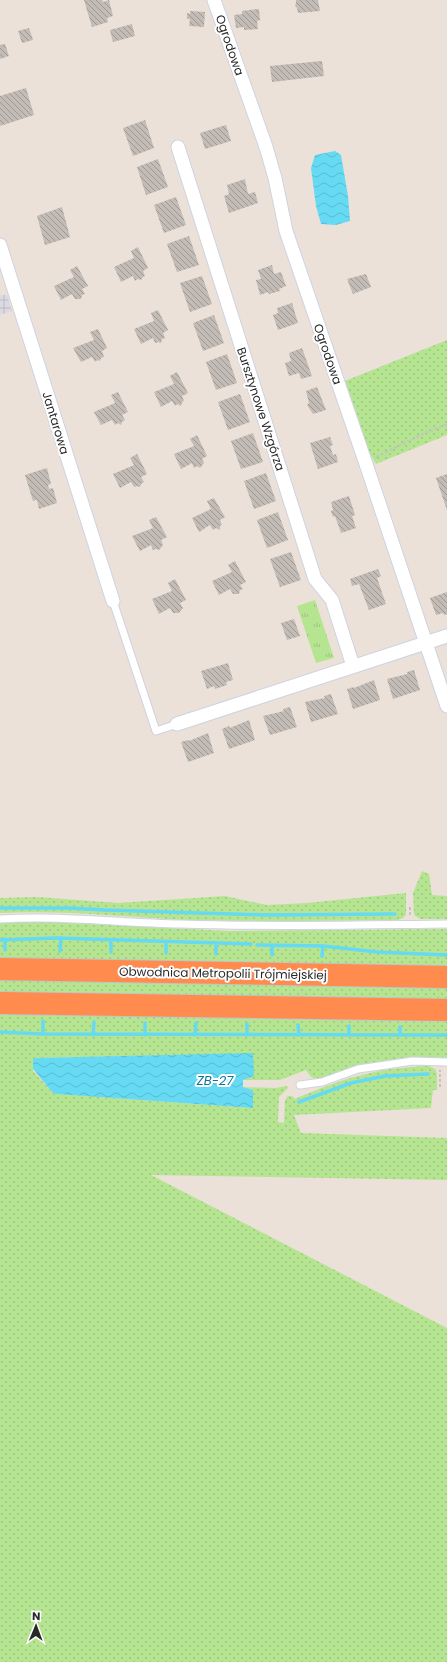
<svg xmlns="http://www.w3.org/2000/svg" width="447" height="1662" font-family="Poppins,sans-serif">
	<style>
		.industrial { fill: url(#industrial-grid) }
		.grass { fill: url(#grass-dots) }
		.park { fill: url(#park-tufts) }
		.water { fill: url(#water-waves) }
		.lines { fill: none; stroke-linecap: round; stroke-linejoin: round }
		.stream { stroke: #66daf2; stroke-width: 3.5 }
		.building { fill: url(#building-back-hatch) }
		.service-casing { stroke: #ced3e2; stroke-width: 9 }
		.minor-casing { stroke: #ced3e2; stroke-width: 15 }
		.motorway-casing { stroke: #c3c3c3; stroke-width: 24 }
		.path { stroke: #c3c3c3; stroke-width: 2; stroke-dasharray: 3 2; stroke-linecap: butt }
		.service { stroke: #fff; stroke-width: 7 }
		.minor { stroke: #fff; stroke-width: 13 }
		.motorway { stroke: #ff8b4f; stroke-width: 22 }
		.labels { text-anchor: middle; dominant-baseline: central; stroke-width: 4; stroke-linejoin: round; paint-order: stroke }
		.street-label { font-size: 12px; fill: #282828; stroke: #fff }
		.water-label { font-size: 13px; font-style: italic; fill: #08769b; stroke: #fff }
	</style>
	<defs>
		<pattern id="industrial-grid" width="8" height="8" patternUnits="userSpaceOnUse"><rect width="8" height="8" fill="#dbdae3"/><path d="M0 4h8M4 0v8" fill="none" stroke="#bcbbc3"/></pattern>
		<pattern id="grass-dots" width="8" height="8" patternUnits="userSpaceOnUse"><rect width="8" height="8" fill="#b6e592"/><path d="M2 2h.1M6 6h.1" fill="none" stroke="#9cc47e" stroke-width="1.8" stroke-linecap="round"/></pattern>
		<pattern id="park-tufts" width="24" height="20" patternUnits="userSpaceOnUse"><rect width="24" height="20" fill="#b6e592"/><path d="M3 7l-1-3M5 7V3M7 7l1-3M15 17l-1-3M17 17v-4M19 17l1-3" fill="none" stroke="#9cc47e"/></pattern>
		<pattern id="water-waves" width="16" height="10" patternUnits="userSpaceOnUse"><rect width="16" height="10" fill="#66daf2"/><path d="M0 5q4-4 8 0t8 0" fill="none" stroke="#58bbd0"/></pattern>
		<pattern id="building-back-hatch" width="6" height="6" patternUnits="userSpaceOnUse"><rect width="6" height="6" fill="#c3bbb5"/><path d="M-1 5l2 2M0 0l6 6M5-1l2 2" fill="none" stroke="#9e9893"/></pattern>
	</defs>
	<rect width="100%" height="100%" fill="#ebe1d8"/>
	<path class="industrial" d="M0,295H7L12,311L0,315Z"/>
	<path class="grass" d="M447,340V435L376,464L365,446L345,381Z
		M422,871L429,874L432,895L447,896V919H420L414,915L413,893Z
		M406,893V915L403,918L398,920C328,921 258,922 188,920C125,917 63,910 0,913V898L37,897L118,903L225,896L267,905L307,903Z
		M19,922H53L229,931L447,929V967L0,959V923Z
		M0,977L447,985V1004L0,996Z
		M0,1014L447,1022V1058C416,1057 386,1059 356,1067C343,1069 330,1078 318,1079C312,1079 309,1075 306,1070L280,1080H242L195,1055L35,1058L33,1071L52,1092L56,1094L253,1108V1090L242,1087L275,1088L287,1086L288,1088L279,1097L278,1122L284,1123L285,1100L288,1096H292L295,1099C341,1079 378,1067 429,1066L435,1069L437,1074V1090H433L431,1108L294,1115L301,1133L447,1138V1180L151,1175L447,1328V1662H0Z"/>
	<path class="park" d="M315,600L334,658L316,663L297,606Z"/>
	<path class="water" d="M335,151L341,155L348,196L350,221L336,225L321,224L316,206L311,168L315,155Z
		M253,1053L254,1076L243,1080V1087L253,1090V1108L56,1094L52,1092L33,1069V1059L35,1058Z"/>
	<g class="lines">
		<path class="stream" d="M0,908H69L104,910L267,915L395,914
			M0,940L56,938L251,944
			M257,945L323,946L377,952L447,955
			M5,950V939
			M60,951L61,938
			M111,952V940
			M166,953V942
			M216,954V943
			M272,955V945
			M322,956L323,946
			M298,1025L299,1035
			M0,1032L43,1034L447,1035
			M43,1034V1021
			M93,1035L94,1022
			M145,1035V1023
			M195,1035L196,1023
			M247,1035V1024
			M349,1035V1026
			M400,1035V1027
			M299,1102L351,1083L385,1076L428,1074"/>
	</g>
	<path class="building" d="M84,0H102L103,2L109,0L113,16L107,18L108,22L92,27Z
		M296,0H318L320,11L298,13L297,8L295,6L296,3Z
		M259,9L260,20L257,21L258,29L244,30V27L236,28L234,15L242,14V11Z
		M190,11L205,12L204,27L189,26L190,19H187V13L190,14Z
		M132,24L135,36L113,42L110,30Z
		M29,28L33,40L22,43L18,31Z
		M5,44L9,56L0,59V45Z
		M322,61L324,76L272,82L270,66Z
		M26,88L34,115L0,126V96Z
		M145,120L154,148L133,156L123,128Z
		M226,125L231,141L205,149L200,133Z
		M158,159L168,187L146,195L137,167Z
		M245,179L248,194L255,192L258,203L229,213L224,196L229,194L227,185Z
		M176,197L186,225L164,233L154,205Z
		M62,207L70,237L45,245L37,216Z
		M189,236L199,265L177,272L167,244Z
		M138,247L148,268L143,271L145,276L143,277L141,280L138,279L135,281L133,276L121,282L114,267L134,258L131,251Z
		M272,265L274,274L281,272L286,286L279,289L280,291L269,294L268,292L260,295L256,280L261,279L258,270Z
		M77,266L88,286L82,289L85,294L82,295L81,299H75L72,294L61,300L54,286L74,277L70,270Z
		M366,274L371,287L353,294L347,279Z
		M202,276L212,304L190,312L180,283Z
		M292,303L298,323L278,330L273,315L278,313L277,308Z
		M158,310L168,330L163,333L165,338L162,339L161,343L158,342L155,343L153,338L141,344L134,329L154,321L151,313Z
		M214,315L224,343L203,351L193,323Z
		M98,329L107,348L102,351L104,357L101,358L100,361L97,360L95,362L92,357L81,362L73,348L94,340L90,332Z
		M302,348L312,376L301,379L299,373L289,376L285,363L291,361L289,353Z
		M227,354L237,383L216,390L206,362Z
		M177,372L188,393L182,396L184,401L182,402L181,406L177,404L175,406L172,401L161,407L154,392L174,384L170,376Z
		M317,387L326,410L313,414L307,405L309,403L306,391Z
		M118,392L128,412L122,415L125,420L122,422L121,425L118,423L115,425L112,420L101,425L94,412L115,403L111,395Z
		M240,394L250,422L228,430L218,402Z
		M253,433L263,462L241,469L231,441Z
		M197,435L207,456L202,459L204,463L200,468L197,466L194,468L192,463L181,469L174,454L194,446L190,439Z
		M330,437L333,445L330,446L333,455L336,454L338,462L318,469L310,443Z
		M137,454L147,474L141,477L144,482L141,484L140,487L137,486L134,487L131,482L120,488L113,474L134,465L130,458Z
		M47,468L51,484L48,485L49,489L53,488L57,503L39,509L37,500L33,501L25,475Z
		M266,473L276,501L254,509L244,481Z
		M447,474V510L436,478Z
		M349,496L355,515L352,516L356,528L341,533L335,516L333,517L331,511L333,510L331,502Z
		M214,498L225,517L220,520L222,525L220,526V530L216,528L213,530L210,525L199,532L192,518L211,509L207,501Z
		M278,512L288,540L267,548L257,520Z
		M156,517L167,537L161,540L163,545L159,550L156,549L153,550L151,545L140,551L132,536L153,528L149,520Z
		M291,552L301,580L280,587L270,559Z
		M235,561L246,582L240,585L243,589L240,590L239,594H233L230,589L219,595L212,581L232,572L228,565Z
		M378,569L381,576L377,578L386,604L369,610L359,584L352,586L350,579Z
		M175,579L186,600L180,603L183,608L179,613H173L170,608L159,614L152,599L172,591L168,583Z
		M447,592V614L444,615L443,613L436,615L430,598Z
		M294,619L300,636L287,640L281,623Z
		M228,663L233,680L226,682L227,685L215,689L214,686L207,689L201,671Z
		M414,670L420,690L393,699L387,679L407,674V672Z
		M374,680L380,700L353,709L347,689L354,687V688Z
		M331,694L338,714L311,722L305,702L325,698L324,696Z
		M290,707L297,727L270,735L263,716L284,711L283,709Z
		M249,720L255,740L229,749L222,729L229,726L230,728Z
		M208,733L214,753L188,762L181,742L188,740L189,741Z"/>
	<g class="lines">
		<g class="service-casing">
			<path id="service" d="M113,601L156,731L177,724
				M0,919C61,915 120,923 181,924C270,927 358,925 447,924
				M300,1085L322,1082L358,1069L386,1065L412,1061L447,1062"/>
		</g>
		<g class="minor-casing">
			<path id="minor" d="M214,0L266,147L275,178L286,231L367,467L447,706
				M178,147L315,579L332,600L353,666
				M0,245L113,601
				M177,724L447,636"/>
		</g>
		<g class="motorway-casing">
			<path id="motorway" d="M0,969L447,977
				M0,1003L447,1010"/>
		</g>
		<path class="path" d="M376,457L423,434L447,424
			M410,907V916
			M440,1087V1070"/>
		<use href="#service" class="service"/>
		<use href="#minor" class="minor"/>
		<use href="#motorway" class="motorway"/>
	</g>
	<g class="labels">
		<g class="street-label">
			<text transform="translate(230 45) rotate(71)">Ogrodowa</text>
			<text transform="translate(328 354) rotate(71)">Ogrodowa</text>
			<text transform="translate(261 409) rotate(72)">Bursztynowe Wzgórza</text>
			<text transform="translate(56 423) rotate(73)">Jantarowa</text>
			<text transform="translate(223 973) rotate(1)">Obwodnica Metropolii Trójmiejskiej</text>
		</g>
		<g class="water-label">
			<text x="215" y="1080">ZB-27</text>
		</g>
	</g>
	<g transform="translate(36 1626) rotate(1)" stroke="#ffffff" stroke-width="3" paint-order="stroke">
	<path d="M0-3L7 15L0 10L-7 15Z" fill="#282828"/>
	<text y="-6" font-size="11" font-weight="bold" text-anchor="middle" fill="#282828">N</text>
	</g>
</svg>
